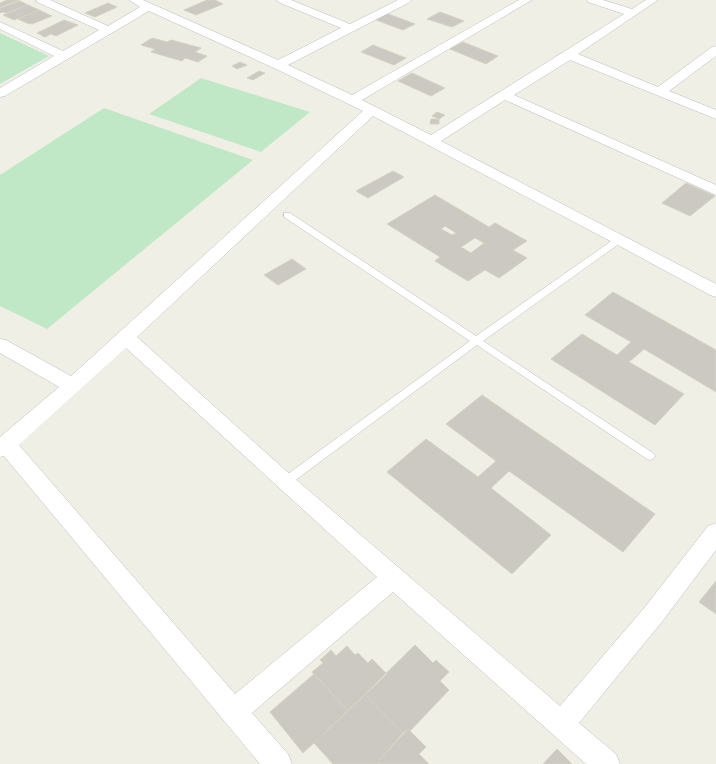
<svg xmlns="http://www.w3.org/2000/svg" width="716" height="764" font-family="'Archivo Narrow',sans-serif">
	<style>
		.green { fill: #c1e8c6 }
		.building { fill: #cbc9c2; stroke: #d5d2c3; fill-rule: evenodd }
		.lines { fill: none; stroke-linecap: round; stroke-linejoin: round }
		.service-casing { stroke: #babcc1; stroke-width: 1 }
		.minor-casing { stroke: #babcc1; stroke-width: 1 }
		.service { fill: #fff; fill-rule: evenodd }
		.minor { fill: #fff; fill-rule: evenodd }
	</style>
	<rect width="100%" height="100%" fill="#f0efe5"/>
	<path class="green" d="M0,33L49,56L0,84Z
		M201,78L310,112L261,152L149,114Z
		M104,108L253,160L47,329L0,306V175Z"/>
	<path class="building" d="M7,0H20L0,7V3Z
		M207,0H215L223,4L196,15L184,10Z
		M20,1L28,5L6,13L4,12L0,13V8Z
		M108,3L117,7L95,17L85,13Z
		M28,5L39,10L14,20L3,15Z
		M39,10L52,16L32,24L27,23L18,19Z
		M383,12L415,24L403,30L371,18Z
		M440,12L464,21L452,27L427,19Z
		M64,20L78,25L56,36L51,34L45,37L37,33Z
		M152,38L167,42L171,40L201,48L195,52L207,56L198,62L185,58L182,61L151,52L155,49L141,45Z
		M463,42L498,56L486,64L450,49Z
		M373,45L406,58L394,65L361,52Z
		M240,62L247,65L237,69L232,66Z
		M259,71L265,73L253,80L247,78Z
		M412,73L445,88L431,96L398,81Z
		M437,112L445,115L439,119L432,116Z
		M431,119H439V124H430Z
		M393,171L404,177L368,198L356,191Z
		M686,183L715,196L690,216L662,203Z
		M435,195L489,227L495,223L527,241L513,250L527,258L499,278L485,270L468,281L435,261L440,257L387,224ZM445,226L456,233L452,235L441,229ZM475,238L484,243L471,253L461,247Z
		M292,259L306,269L278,285L264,275Z
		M613,292L716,350V392L644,349L629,362L684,394L655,425L551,359L582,334L617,355L631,342L585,315Z
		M482,395L655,514L623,552L509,471L491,488L551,535L512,574L387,472L426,439L478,477L496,461L446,424Z
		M716,581V614L699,602Z
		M415,645L433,663L436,660L449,672L440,681L449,690L410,731L408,729L403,733L365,694Z
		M347,646L355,655L358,653L368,663L372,659L387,674L348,711L312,672L323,663L320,660L331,650L336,656Z
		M314,674L348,711L303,753L270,712Z
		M365,694L403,733L376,764H333L314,743Z
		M408,729L426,747L419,754L429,764H376Z
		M557,749L572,764H543Z"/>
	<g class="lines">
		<g class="service-casing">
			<path id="service" d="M284,213H290L476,336L617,237H623V241L483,341L653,453L655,456L653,459L650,460L647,459L477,345L289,485L285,486L281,485L280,482L281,479L470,341L284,217Z"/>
		</g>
		<g class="minor-casing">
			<path id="minor" d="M36,0H50L108,26L140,7L129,0H143L278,60L341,28L278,2L277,0H291L350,24L398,0H411L410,2L288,65L352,95L519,0H532L362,100L431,135L624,14L588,2L587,0H603L632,9L646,0H658L578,54L658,87L712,47L716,46V56L669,91L716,110V119L570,60L514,95L716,185V195L505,100L441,141L716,284V297L710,295L614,243L373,116L137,337L292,476L560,706L645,607L708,526L716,523V550L661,623L579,723L616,754L620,764H586L393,592L252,713L288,754L292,764H260L4,456L0,457V437L59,387L0,353V339L6,340L71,376L363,111L274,68L149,11L5,96L0,97V88L54,56L0,29V22L63,51L99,30L37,2ZM126,348L377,577L235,694L19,445Z"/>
		</g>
		<use href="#service" class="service"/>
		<use href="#minor" class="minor"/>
	</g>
</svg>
